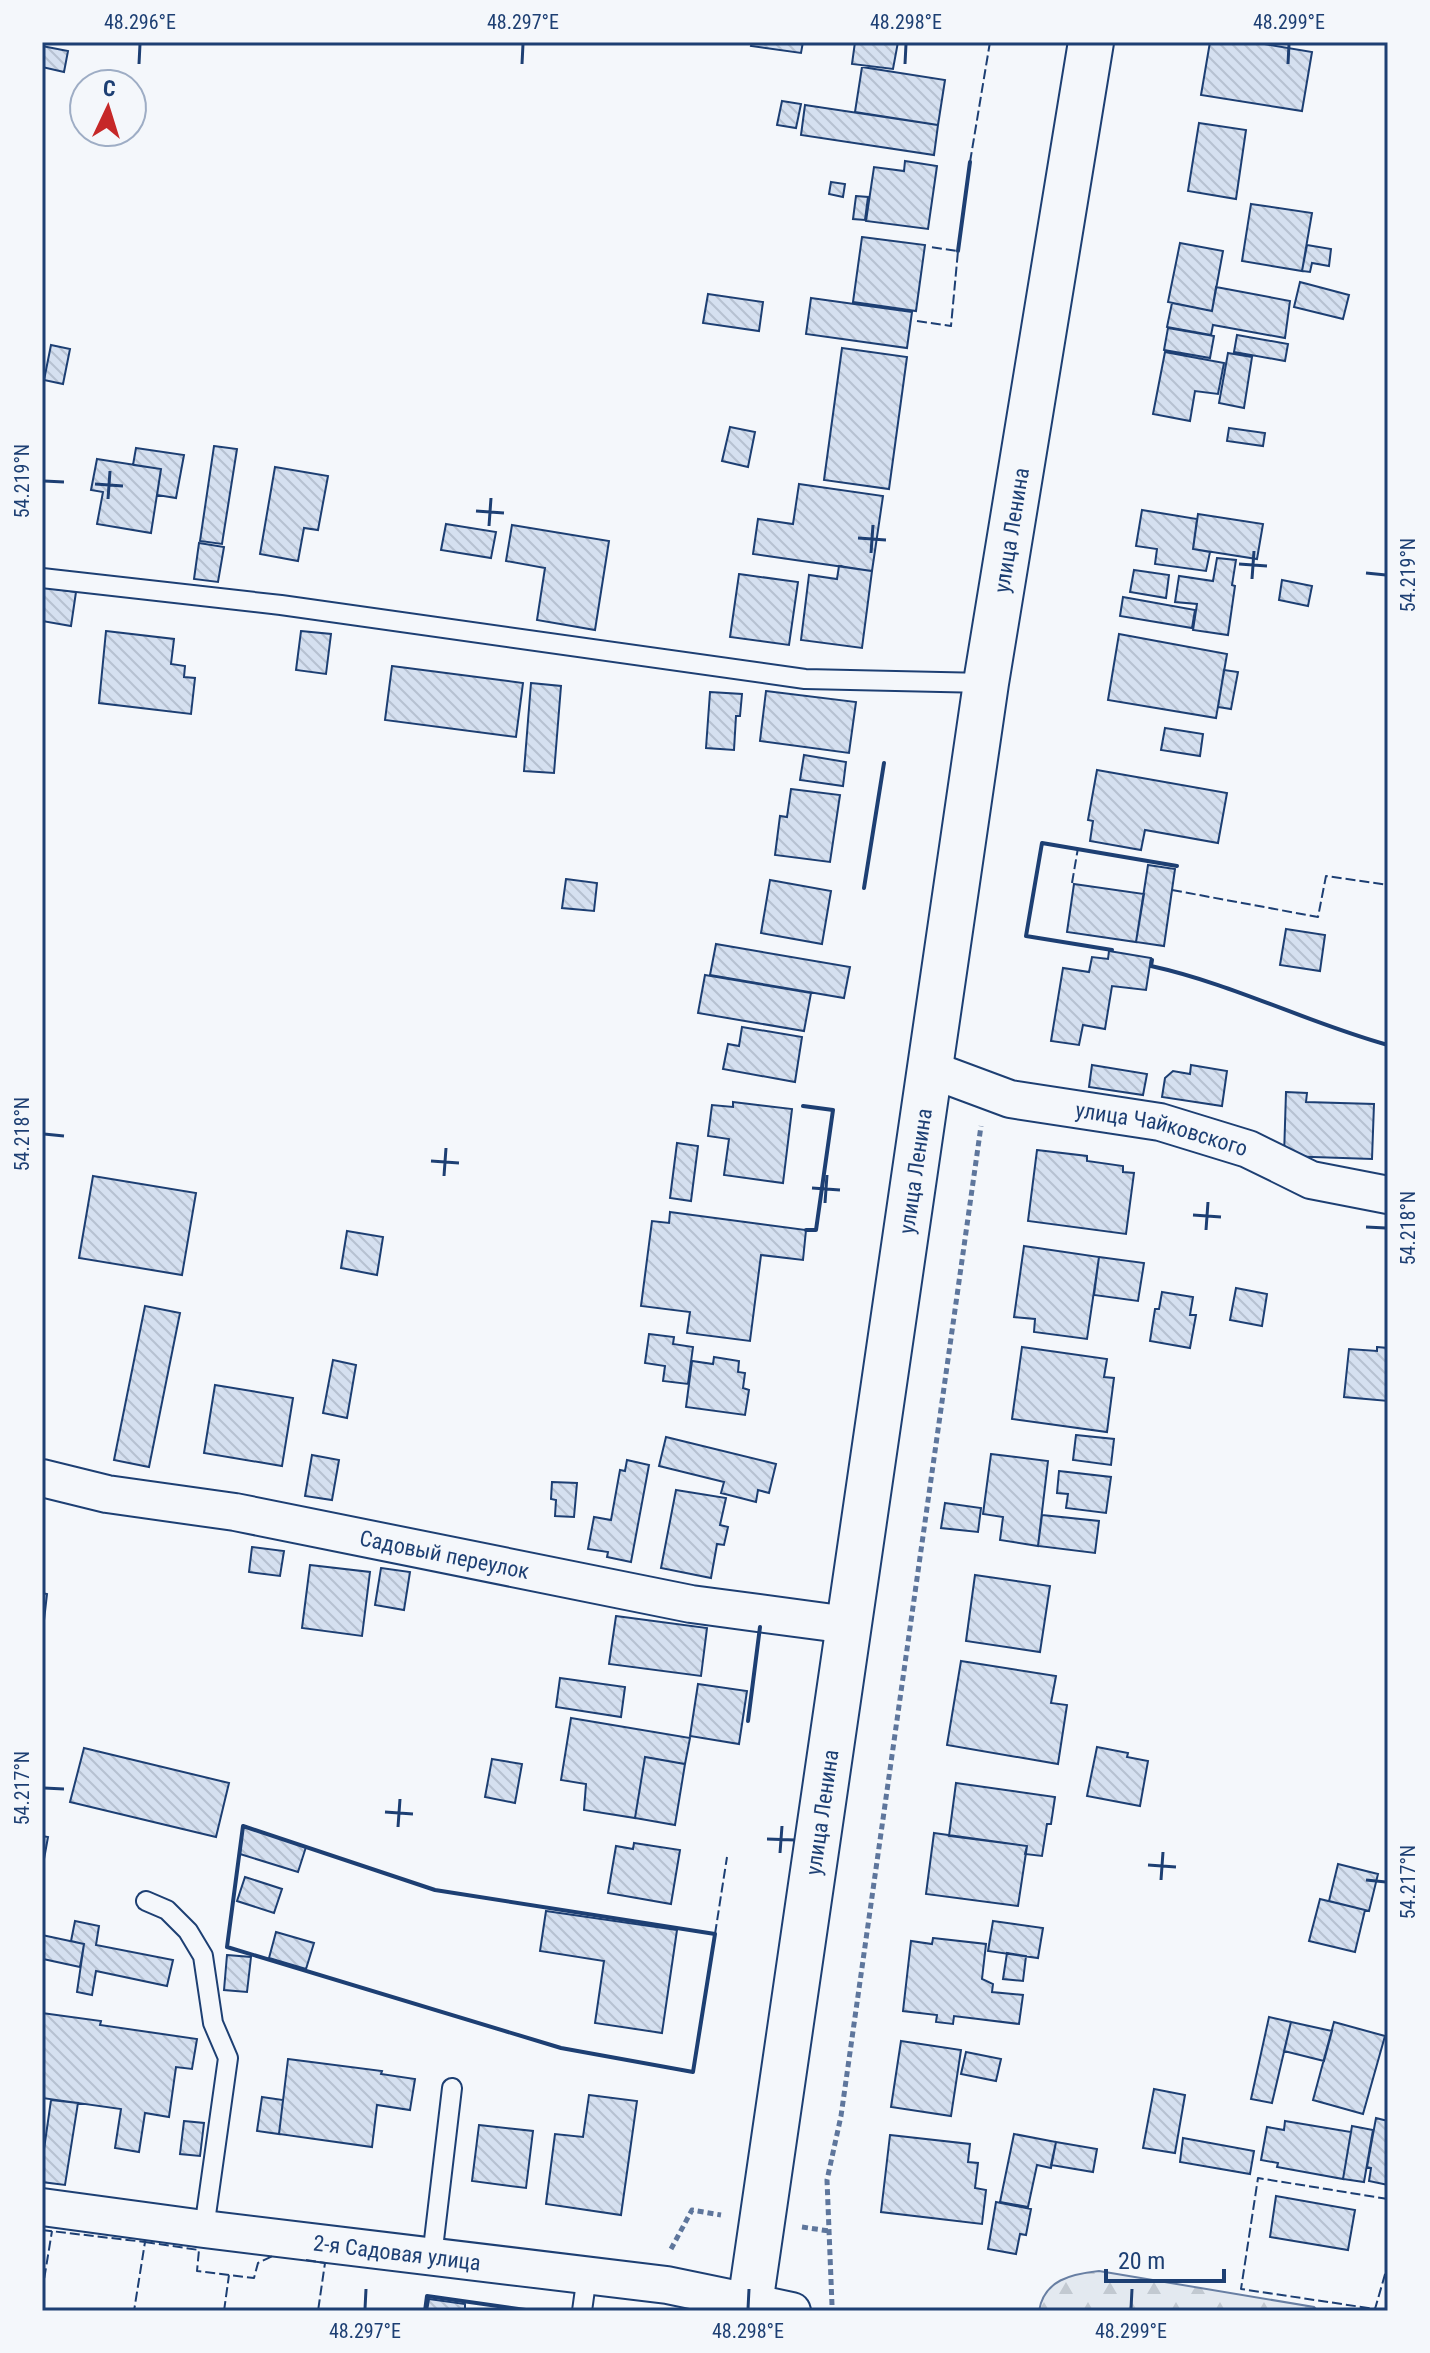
<svg xmlns="http://www.w3.org/2000/svg" width="1430" height="2353" font-family="'Roboto Condensed',sans-serif">
	<style>
		.forest { fill: url(#forest-firs); stroke: #687fa3; stroke-width: 2 }
		.building { fill: url(#building-back-hatch); stroke: #1d3f73; stroke-width: 2 }
		.lines { fill: none; stroke-linecap: round; stroke-linejoin: round }
		.service-casing { stroke: #1d3f73; stroke-width: 22 }
		.minor-casing { stroke: #1d3f73; stroke-width: 40 }
		.primary-casing { stroke: #1d3f73; stroke-width: 48 }
		.path { stroke: #5e769c; stroke-width: 5; stroke-dasharray: 6 4; stroke-linecap: butt }
		.service { stroke: #f4f7fb; stroke-width: 18 }
		.minor { stroke: #f4f7fb; stroke-width: 36 }
		.primary { stroke: #f4f7fb; stroke-width: 44 }
		.fence { stroke: #1d3f73; stroke-width: 2; stroke-dasharray: 10 4; stroke-linecap: butt }
		.wall { stroke: #1d3f73; stroke-width: 4 }
		.ticks { fill: none; stroke: #1d3f73; stroke-width: 3 }
		.labels { text-anchor: middle; dominant-baseline: central; stroke-width: 6; stroke-linejoin: round; paint-order: stroke }
		.street-label { font-size: 22px; fill: #1d3f73; stroke: #f4f7fb }
		.neatline { fill: none; stroke: #1d3f73; stroke-width: 3 }
		.ticks-label { font-size: 20px; text-anchor: middle; fill: #1d3f73 }
	</style>
	<defs>
		<pattern id="forest-firs" width="22" height="20" patternUnits="userSpaceOnUse" patternTransform="scale(2)"><rect width="22" height="20" fill="#e3e9f0"/><path d="M5 1l3.5 6h-7zM16 11l3.5 6h-7z" fill="#c2c9d1"/></pattern>
		<pattern id="building-back-hatch" width="6" height="6" patternUnits="userSpaceOnUse" patternTransform="scale(2)"><rect width="6" height="6" fill="#d5e0f0"/><path d="M-1 5l2 2M0 0l6 6M5-1l2 2" fill="none" stroke="#b6c1d1"/></pattern>
	</defs>
	<rect width="100%" height="100%" fill="#f4f7fb"/>
	<path class="forest" d="M1099,2271L1314,2307L1318,2311H1039C1044,2280 1071,2274 1099,2271Z"/>
	<path class="building" d="M752,42H803L801,53L751,46Z
		M855,42H898L893,69L852,64Z
		M1210,42H1252L1312,52L1302,111L1201,95Z
		M42,46L68,51L64,72L42,67Z
		M862,67L945,80L938,125L855,112Z
		M782,101L801,104L796,128L777,125Z
		M805,105L938,125L934,155L801,135Z
		M1199,123L1246,130L1236,199L1188,191Z
		M905,161L937,166L928,229L866,221L874,167L904,171Z
		M831,182L845,184L843,197L829,194Z
		M856,196L868,197L865,220L853,219Z
		M1251,204L1312,213L1302,271L1242,261Z
		M862,237L925,245L916,311L853,302Z
		M1180,243L1223,251L1212,311L1168,302Z
		M1307,245L1331,249L1329,266L1312,263L1310,272L1302,271Z
		M1300,282L1349,295L1343,319L1294,307Z
		M1216,287L1290,301L1285,338L1213,325L1211,335L1167,327L1172,303L1212,311Z
		M708,294L763,302L759,331L703,323Z
		M811,298L912,312L907,348L806,334Z
		M1168,328L1214,336L1210,358L1164,350Z
		M1237,335L1288,344L1285,361L1234,352Z
		M51,345L70,349L63,384L44,380Z
		M842,348L907,357L889,489L824,480Z
		M1165,352L1224,363L1218,394L1195,391L1190,421L1153,414Z
		M1228,353L1252,357L1244,408L1219,403Z
		M730,427L755,432L748,467L722,461Z
		M1229,428L1265,433L1263,446L1227,441Z
		M214,446L237,449L222,544L200,541Z
		M136,448L184,455L176,498L157,495L161,469L133,465Z
		M97,459L161,469L151,533L97,524L103,492L91,490Z
		M275,467L328,476L318,530L304,528L298,561L260,554Z
		M799,484L883,496L872,571L753,554L758,519L793,524Z
		M1142,510L1197,519L1193,549L1210,552L1206,571L1155,564L1157,549L1136,546Z
		M1198,514L1263,524L1257,559L1193,549Z
		M446,524L496,532L491,558L441,550Z
		M512,525L609,541L595,630L537,620L545,568L506,561Z
		M199,543L224,547L218,582L194,579Z
		M1217,558L1236,560L1232,585L1235,586L1228,635L1193,630L1197,604L1175,602L1179,576L1213,581Z
		M839,566L872,571L862,648L801,640L809,575L837,579Z
		M1134,570L1169,575L1166,598L1130,592Z
		M739,574L798,582L789,645L730,637Z
		M1282,580L1312,586L1308,606L1279,600Z
		M42,587L76,592L71,626L42,621Z
		M1123,597L1195,610L1192,628L1120,616Z
		M106,631L174,639L171,664L185,666L184,677L195,678L191,714L99,703Z
		M301,631L331,634L326,674L296,670Z
		M1119,634L1227,654L1216,718L1108,700Z
		M392,666L523,683L516,737L385,720Z
		M1224,670L1238,672L1231,709L1218,707Z
		M531,683L561,686L554,773L524,771Z
		M766,691L856,702L849,753L760,741Z
		M710,692L742,694L740,716H736L734,750L706,748Z
		M1165,728L1203,734L1200,756L1161,750Z
		M804,755L846,762L843,786L800,780Z
		M1097,770L1227,793L1218,843L1145,830L1141,850L1090,841L1093,821L1088,820Z
		M791,789L840,795L830,862L775,855L780,816L787,817Z
		M1148,865L1175,869L1164,946L1136,942Z
		M566,879L597,883L594,911L562,908Z
		M770,880L831,891L822,944L761,933Z
		M1074,884L1144,894L1136,942L1067,932Z
		M1286,929L1325,935L1320,971L1280,965Z
		M716,944L850,967L844,998L710,975Z
		M1109,951L1151,958L1146,990L1112,986L1105,1029L1083,1025L1079,1045L1051,1041L1063,968L1089,972L1092,957L1108,959Z
		M705,975L811,993L804,1031L698,1013Z
		M742,1027L802,1037L795,1082L723,1069L728,1044L739,1046Z
		M1092,1065L1147,1074L1143,1095L1089,1087Z
		M1191,1065L1227,1071L1222,1106L1162,1097L1165,1078L1173,1071L1190,1074Z
		M1286,1092L1307,1093L1306,1102L1374,1104L1372,1159L1284,1156Z
		M733,1102L792,1109L783,1183L724,1175L729,1139L708,1136L712,1105L733,1107Z
		M677,1143L698,1146L691,1201L670,1198Z
		M1037,1150L1087,1156V1161L1123,1166V1172L1134,1173L1126,1234L1028,1221Z
		M93,1176L196,1193L182,1275L79,1258Z
		M670,1212L806,1230L803,1260L761,1255L750,1341L687,1333L690,1312L641,1306L652,1221L669,1223Z
		M347,1231L383,1237L377,1275L341,1268Z
		M1024,1246L1099,1257L1087,1339L1034,1332L1035,1319L1014,1317Z
		M1099,1257L1144,1263L1138,1301L1094,1295Z
		M1236,1288L1267,1294L1262,1326L1230,1320Z
		M1162,1292L1193,1297L1190,1315H1196L1190,1348L1150,1341L1155,1309H1159Z
		M145,1306L180,1313L149,1467L114,1460Z
		M649,1334L674,1337L673,1344L693,1347L688,1384L663,1381L665,1366L645,1363Z
		M1022,1347L1107,1359L1104,1377L1114,1378L1107,1432L1012,1419Z
		M1377,1347L1388,1348V1401L1344,1397L1349,1349L1377,1351Z
		M714,1357L739,1361L738,1372L745,1373L743,1388L749,1390L745,1415L686,1407L692,1361L713,1364Z
		M333,1360L356,1365L347,1418L323,1413Z
		M215,1385L293,1398L282,1466L204,1453Z
		M1076,1435L1114,1439L1111,1465L1073,1460Z
		M666,1437L776,1464L769,1493L758,1490L756,1502L721,1493L724,1482L659,1466Z
		M991,1454L1048,1461L1038,1546L1000,1540L1003,1517L983,1514Z
		M312,1455L339,1460L332,1500L305,1496Z
		M627,1460L649,1465L631,1562L607,1557L608,1552L588,1549L594,1517L611,1520L620,1470L625,1471Z
		M1059,1471L1111,1477L1106,1513L1066,1508L1068,1494L1057,1493Z
		M552,1482L577,1483L574,1517L555,1516L556,1500L551,1499Z
		M676,1490L726,1498L720,1525L728,1527L724,1545L717,1544L711,1578L661,1568Z
		M945,1503L981,1508L978,1532L941,1528Z
		M1042,1515L1099,1521L1095,1553L1038,1546Z
		M252,1547L284,1551L280,1576L249,1572Z
		M310,1565L370,1572L362,1636L302,1628Z
		M381,1568L410,1572L404,1610L375,1605Z
		M975,1575L1050,1586L1040,1652L966,1641Z
		M42,1593L47,1594L42,1638Z
		M616,1616L707,1628L701,1676L609,1664Z
		M961,1661L1056,1676L1051,1703L1067,1705L1058,1764L947,1745Z
		M560,1678L625,1687L621,1717L556,1707Z
		M698,1684L747,1691L739,1744L690,1736Z
		M571,1718L690,1738L685,1764L645,1757L635,1818L584,1810L586,1784L561,1780Z
		M1097,1747L1128,1753L1127,1757L1148,1761L1140,1806L1087,1796Z
		M84,1748L229,1783L216,1837L70,1802Z
		M645,1757L685,1764L675,1825L635,1818Z
		M492,1759L522,1764L515,1803L485,1797Z
		M956,1783L1055,1797L1051,1824H1047L1042,1856L1025,1854L1027,1846L949,1836Z
		M243,1826L306,1847L298,1872L240,1854Z
		M934,1833L1027,1846L1018,1906L926,1894Z
		M42,1836L48,1837L42,1870Z
		M634,1843L680,1850L671,1904L608,1893L616,1846L633,1849Z
		M1338,1864L1378,1874L1369,1911L1329,1901Z
		M245,1877L282,1889L274,1913L237,1901Z
		M1320,1899L1365,1910L1355,1952L1309,1941Z
		M546,1911L677,1930L662,2033L595,2023L604,1961L540,1951Z
		M75,1921L99,1926L96,1945L173,1960L167,1986L96,1971L92,1995L77,1992L84,1944L71,1941Z
		M993,1921L1043,1928L1038,1958L988,1951Z
		M276,1932L314,1943L306,1969L269,1958Z
		M42,1935L84,1944L80,1967L43,1959L42,1966Z
		M933,1938L986,1944L982,1979L993,1984L992,1992L1023,1995L1019,2024L954,2016L953,2024L936,2022L937,2015L903,2011L911,1941L932,1944Z
		M1007,1953L1026,1956L1023,1981L1003,1979Z
		M227,1955L251,1957L247,1992L224,1990Z
		M42,2013L101,2021L100,2025L197,2039L192,2069L176,2067L169,2117L145,2113L139,2152L115,2148L121,2109L42,2098Z
		M1269,2017L1291,2022L1272,2103L1251,2099Z
		M1291,2022L1332,2031L1324,2061L1284,2051Z
		M1334,2022L1385,2036L1363,2114L1313,2100Z
		M901,2041L961,2050L951,2116L891,2107Z
		M966,2052L1001,2059L996,2081L961,2074Z
		M288,2059L382,2071L381,2074L415,2079L410,2110L377,2105L372,2147L279,2134Z
		M1154,2089L1185,2095L1175,2153L1143,2148Z
		M589,2095L637,2101L621,2215L546,2204L555,2134L583,2137Z
		M262,2097L283,2100L279,2134L257,2131Z
		M51,2100L78,2103L65,2185L42,2182V2163Z
		M1376,2118L1388,2121V2185L1369,2181L1371,2168L1367,2167Z
		M184,2121L204,2123L200,2156L180,2154Z
		M1285,2121L1351,2132L1343,2179L1277,2167L1278,2163L1261,2160L1267,2127L1284,2130Z
		M479,2125L533,2131L526,2188L472,2181Z
		M1352,2126L1373,2130L1364,2182L1343,2179Z
		M1014,2134L1056,2142L1051,2168L1037,2165L1028,2207L1000,2202Z
		M890,2135L970,2144L968,2162L978,2163L975,2188L986,2190L982,2224L881,2212Z
		M1183,2138L1254,2151L1250,2174L1180,2162Z
		M1056,2142L1097,2149L1093,2172L1051,2165Z
		M1276,2196L1355,2210L1348,2250L1270,2237Z
		M996,2202L1031,2209L1026,2235L1020,2234L1016,2254L988,2249Z
		M429,2299L465,2304V2311H427Z"/>
	<g class="lines">
		<g class="service-casing">
			<path id="service" d="M42,578L281,605L805,679L986,683
				M146,1901L167,1910L188,1931L203,1956L213,2023L228,2058L204,2229
				M432,2257L452,2088
				M582,2311L587,2275"/>
		</g>
		<g class="minor-casing">
			<g id="minor">
				<path id="s1" d="M932,1070L1010,1099L1160,1122L1248,1149L1311,1180L1388,1195"/>
				<path id="s2" d="M42,1478L107,1494L235,1512L691,1604L848,1625"/>
				<path id="s3" d="M42,2207L204,2229L667,2285L792,2311"/>
			</g>
		</g>
		<g class="primary-casing">
			<g id="primary">
				<path id="s4" d="M749,2311L986,683L1091,42"/>
			</g>
		</g>
		<path class="path" d="M802,2227L829,2231
			M671,2249L692,2210L721,2215
			M832,2305L827,2180L841,2116L981,1126"/>
		<use href="#service" class="service"/>
		<use href="#minor" class="minor"/>
		<use href="#primary" class="primary"/>
		<path class="fence" d="M970,162L990,42
			M917,321L951,326L958,251L930,247
			M1072,883L1078,848
			M1172,890L1318,917L1326,876L1388,885
			M715,1934L727,1857
			M1388,2199L1258,2178L1241,2289L1375,2309L1388,2264
			M42,2230L145,2242L134,2311
			M145,2242L199,2250L197,2271L254,2278L258,2263L275,2255
			M306,2260L325,2263L318,2311
			M42,2292L52,2231
			M224,2311L229,2275"/>
		<path class="wall" d="M958,251L970,162
			M864,888L884,763
			M1112,950L1026,936L1042,843L1177,866
			M1152,960L1151,966C1233,984 1308,1023 1388,1045
			M803,1106L833,1110L816,1230H806
			M748,1721L760,1627
			M243,1826L435,1890L715,1934L693,2072L561,2048L227,1947Z
			M425,2311L427,2296L533,2311"/>
	</g>
	<path class="ticks" d="M139,64L140,44M522,64L523,44M905,64L906,44M1288,64L1289,44M44,481L64,482M95,484L123,486M108,499L110,471M476,511L504,513M489,526L491,498M858,538L886,540M871,553L873,525M1239,564L1267,566M1366,573L1386,575M1252,579L1254,551M44,1134L64,1136M431,1161L459,1163M444,1176L446,1148M812,1188L840,1190M825,1203L827,1175M1193,1215L1221,1217M1366,1227L1386,1228M1206,1230L1208,1202M44,1788L64,1789M385,1812L413,1814M398,1827L400,1799M767,1839L795,1840M780,1853L782,1826M1148,1865L1176,1867M1161,1880L1163,1852M1366,1880L1386,1882M365,2309L366,2289M748,2309L749,2289M1131,2309L1132,2289"/>
	<g class="labels">
		<g class="street-label">
			<text stroke="none"><textPath href="#s4" startOffset="1800">улица Ленина</textPath></text>
			<text stroke="none"><textPath href="#s1" startOffset="238">улица Чайковского</textPath></text>
			<text stroke="none"><textPath href="#s4" startOffset="1152">улица Ленина</textPath></text>
			<text stroke="none"><textPath href="#s2" startOffset="410">Садовый переулок</textPath></text>
			<text stroke="none"><textPath href="#s4" startOffset="504">улица Ленина</textPath></text>
			<text stroke="none"><textPath href="#s3" startOffset="358">2-я Садовая улица</textPath></text>
		</g>
	</g>
	<rect width="1430" height="2353" fill="none" stroke="#f4f7fb" stroke-width="88"/>
	<g transform="translate(108 108) rotate(4)"><circle r="38" fill="#f4f7fb" stroke="#9eadc5" stroke-width="2"/>
	<path d="M0-6L14 30L0 20L-14 30Z" fill="#c62828"/>
	<text y="-12" font-size="22" font-weight="bold" text-anchor="middle" fill="#1d3f73">С</text>
	</g>
	<path d="M1106 2269v12h118v-12" fill="none" stroke="#1d3f73" stroke-width="4"/>
	<text x="1118" y="2269" font-size="24" fill="#1d3f73" stroke="#f4f7fb" stroke-width="6" paint-order="stroke">20 m</text>
	<rect x="44" y="44" width="1342" height="2265" class="neatline"/>
	<g class="ticks-label">
		<text x="140" y="29">48.296°E</text>
		<text x="523" y="29">48.297°E</text>
		<text x="906" y="29">48.298°E</text>
		<text x="1289" y="29">48.299°E</text>
		<text transform="translate(22 481) rotate(-90)" y="7">54.219°N</text>
		<text transform="translate(1408 575) rotate(-90)" y="7">54.219°N</text>
		<text transform="translate(22 1134) rotate(-90)" y="7">54.218°N</text>
		<text transform="translate(1408 1228) rotate(-90)" y="7">54.218°N</text>
		<text transform="translate(22 1788) rotate(-90)" y="7">54.217°N</text>
		<text transform="translate(1408 1882) rotate(-90)" y="7">54.217°N</text>
		<text x="365" y="2338">48.297°E</text>
		<text x="748" y="2338">48.298°E</text>
		<text x="1131" y="2338">48.299°E</text>
	</g>
</svg>
